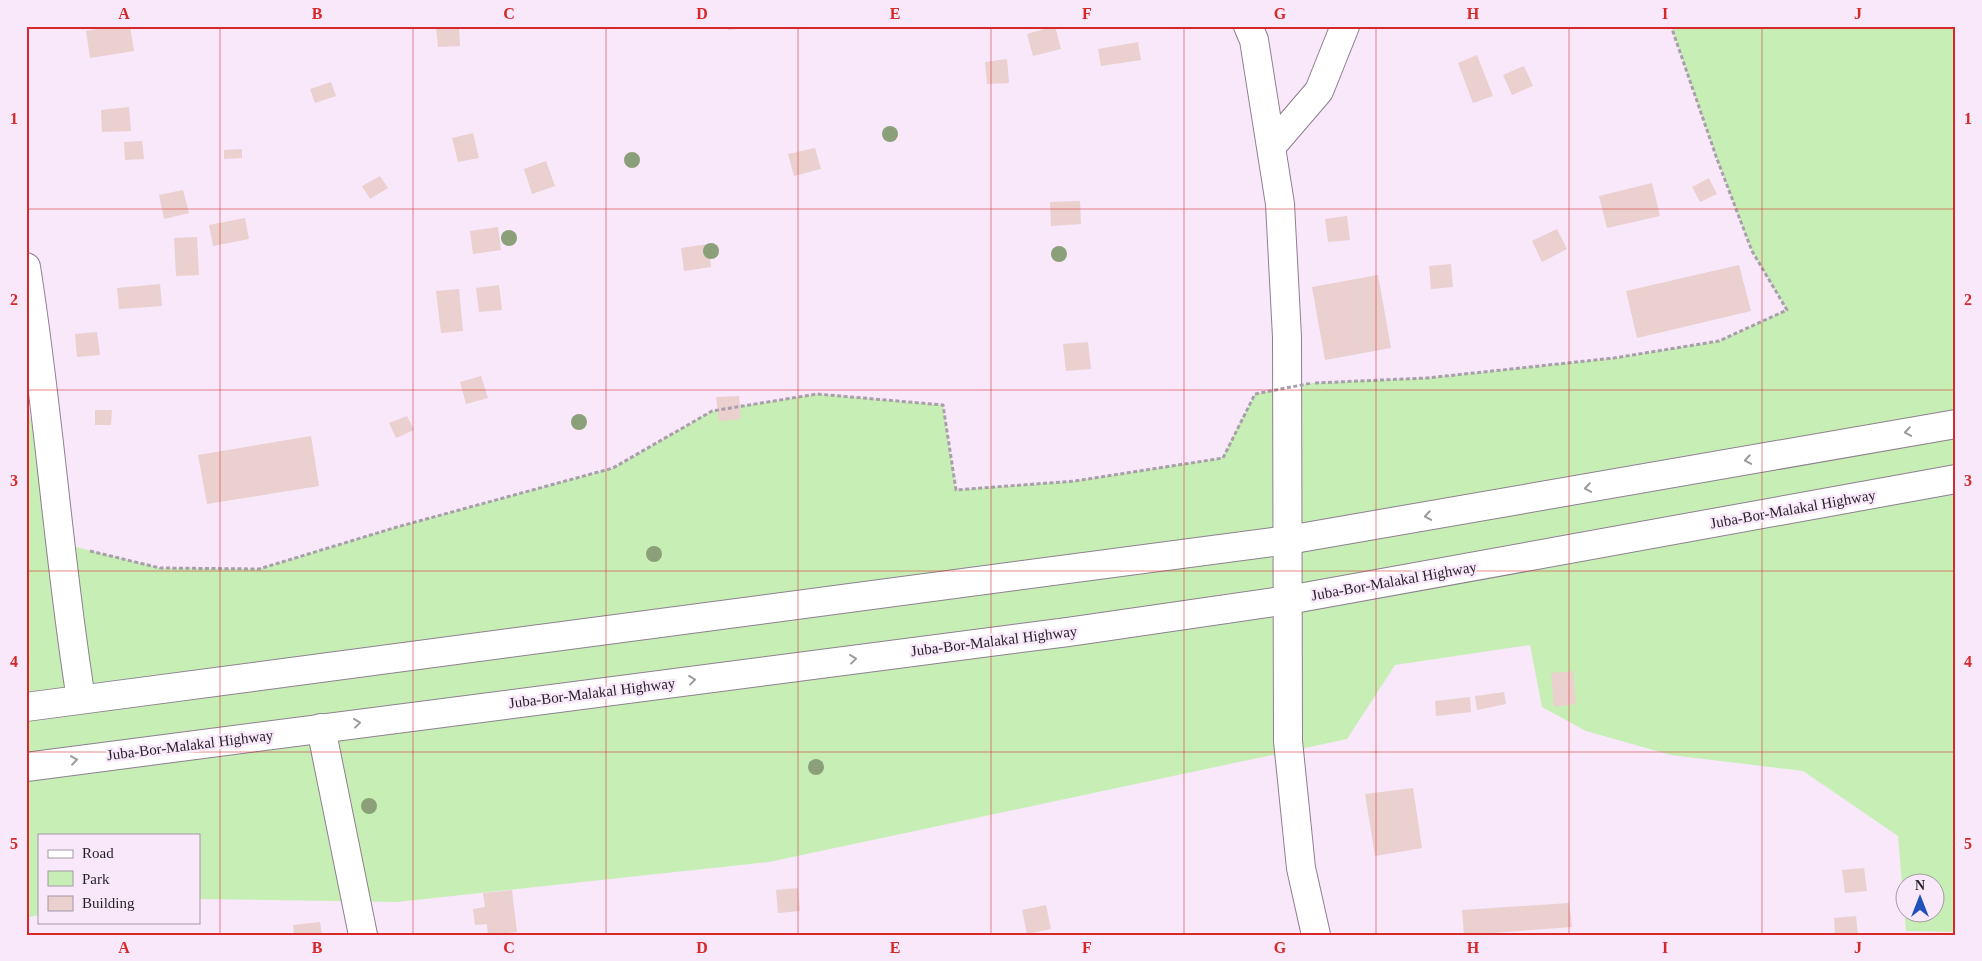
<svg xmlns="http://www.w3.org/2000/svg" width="1982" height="961" font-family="'Times New Roman',serif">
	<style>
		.green { fill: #c7efb5; fill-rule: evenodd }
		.building { fill: #ead0cf }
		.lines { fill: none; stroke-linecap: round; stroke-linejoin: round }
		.street-casing { stroke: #8d7f8f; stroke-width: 30 }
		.highway-casing { stroke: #8d7f8f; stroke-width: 30 }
		.path { stroke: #aa9eac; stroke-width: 3; stroke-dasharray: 4 2.5; stroke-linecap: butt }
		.street { stroke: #fff; stroke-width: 28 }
		.highway { stroke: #fff; stroke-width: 28 }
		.path-bridge { stroke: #aa9eac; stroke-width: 3; stroke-dasharray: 4 2.5; stroke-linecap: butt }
		.tree { fill: #8ba078 }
		.oneway { stroke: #9d9a9d }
		.grid { fill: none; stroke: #d62828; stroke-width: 1; stroke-opacity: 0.55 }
		.labels { text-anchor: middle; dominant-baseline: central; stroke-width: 5; stroke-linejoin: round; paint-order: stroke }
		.street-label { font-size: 15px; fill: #251f26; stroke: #f8e8fa }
		.neatline { fill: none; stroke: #d62828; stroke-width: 2 }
		.grid-label { font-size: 16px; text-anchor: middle; font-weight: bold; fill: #d62828 }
	</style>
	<rect width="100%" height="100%" fill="#f8e8fa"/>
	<path class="green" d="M1671,26H1956V932L1906,931L1898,836L1803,771L1671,755L1586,731L1542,707L1530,645L1395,665L1347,739L769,862L397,902L199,899V835H39V915L29,917L26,924V400L60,543L160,568L259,569L397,527L613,468L712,411L817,394L943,405L956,490L1075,481L1222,458L1255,394L1312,383L1427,378L1615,358L1719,341L1787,310L1752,251L1717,159ZM1904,884H1934V914H1904Z"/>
	<path class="building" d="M114,26H130L134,51L90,58L86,31Z
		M436,26H459L460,46L438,47Z
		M728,26H750L751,28L728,30Z
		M1055,26L1061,49L1033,56L1027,34Z
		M1138,42L1141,60L1101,66L1098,49Z
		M1477,55L1493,96L1473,103L1458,63Z
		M1007,59L1009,83L987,84L985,62Z
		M1524,66L1533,86L1512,95L1503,75Z
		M331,82L336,96L315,103L310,89Z
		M129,107L131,131L102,132L101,110Z
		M473,133L479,158L458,162L452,138Z
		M142,141L144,159L125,160L124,142Z
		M815,148L821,169L794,176L788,154Z
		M242,149V158L224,159V150Z
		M546,161L555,186L532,194L524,169Z
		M380,176L388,188L370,199L362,186Z
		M1709,178L1717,194L1700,202L1692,187Z
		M1652,183L1660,216L1607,228L1599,196Z
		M183,190L189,213L164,219L159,195Z
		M1080,201L1081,224L1051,226L1050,202Z
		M1347,216L1350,240L1328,242L1325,219Z
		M245,218L249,239L213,246L209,225Z
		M498,227L501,250L473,254L470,231Z
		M1557,229L1567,249L1542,262L1532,241Z
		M197,237L199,275L176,276L174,238Z
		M708,244L711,267L684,271L681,248Z
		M1451,264L1453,287L1431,289L1429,266Z
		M1739,265L1751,311L1637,338L1626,291Z
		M1378,275L1391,348L1325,360L1312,287Z
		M160,284L162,306L119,309L117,288Z
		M499,285L502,310L479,312L476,288Z
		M459,289L463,331L441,333L436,291Z
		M97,332L100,355L77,357L75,334Z
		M1088,342L1091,369L1066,371L1063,344Z
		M481,376L488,398L466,404L460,382Z
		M739,396L741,419L719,421L716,397Z
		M95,410H112L111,425H95Z
		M407,416L414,430L396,438L389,423Z
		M311,436L319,486L207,504L198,455Z
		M1573,671L1576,704L1554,707L1551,673Z
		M1504,692L1506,704L1477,710L1475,696Z
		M1470,697L1471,712L1436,716L1435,701Z
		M1413,788L1422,848L1375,856L1365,794Z
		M1864,868L1867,891L1845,893L1842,870Z
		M798,888L800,911L778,913L776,890Z
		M512,890L517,932L488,935L487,924L475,925L473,909L485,907L483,893Z
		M1569,903L1572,927L1464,935L1462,910Z
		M1046,905L1051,929L1027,934L1022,910Z
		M1856,916L1858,935H1835L1834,918Z
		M320,922L322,935H294L293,925Z"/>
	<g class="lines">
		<g class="street-casing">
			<path id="street" d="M1248,26L1254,40L1280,204L1287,337L1288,741L1301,868L1316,935
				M1271,147L1319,91L1345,26
				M26,267C49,411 58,556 81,699
				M321,728L363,935"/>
		</g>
		<g class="highway-casing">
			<path id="highway" d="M26,707L1288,540L1956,424
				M26,767L1068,632L1288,600L1956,479"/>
		</g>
		<path class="path" d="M1315,383L1427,378L1614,358L1719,341L1787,310L1752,251L1717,159L1671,26
			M90,551L160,568L259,569L397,527L613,468L712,411L817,394L943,405L956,490L1075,481L1223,458L1255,394"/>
		<use href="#street" class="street"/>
		<use href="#highway" class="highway"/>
		<path class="path-bridge" d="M1255,394L1312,383"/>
	</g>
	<g class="tree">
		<circle cx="890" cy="134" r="8"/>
		<circle cx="632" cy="160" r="8"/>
		<circle cx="509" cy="238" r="8"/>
		<circle cx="711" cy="251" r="8"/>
		<circle cx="1059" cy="254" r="8"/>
		<circle cx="579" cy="422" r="8"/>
		<circle cx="654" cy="554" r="8"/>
		<circle cx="816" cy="767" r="8"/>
		<circle cx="369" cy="806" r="8"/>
	</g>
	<defs><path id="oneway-chevron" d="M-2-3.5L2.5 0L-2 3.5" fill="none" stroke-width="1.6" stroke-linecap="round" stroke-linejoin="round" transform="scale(1.25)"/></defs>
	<g class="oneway">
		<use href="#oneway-chevron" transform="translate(1908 432) rotate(170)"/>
		<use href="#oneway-chevron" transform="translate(1748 460) rotate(170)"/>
		<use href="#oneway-chevron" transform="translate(1588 488) rotate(170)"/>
		<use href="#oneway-chevron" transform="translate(1428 516) rotate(170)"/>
		<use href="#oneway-chevron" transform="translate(853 659) rotate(-7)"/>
		<use href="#oneway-chevron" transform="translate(692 680) rotate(-7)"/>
		<use href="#oneway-chevron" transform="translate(357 723) rotate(-7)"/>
		<use href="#oneway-chevron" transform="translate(74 760) rotate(-8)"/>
	</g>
	<path class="grid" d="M220,26V935M413,26V935M606,26V935M798,26V935M991,26V935M1184,26V935M1376,26V935M1569,26V935M1762,26V935M26,209H1956M26,390H1956M26,571H1956M26,752H1956"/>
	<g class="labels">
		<g class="street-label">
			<text transform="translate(1793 509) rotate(-10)">Juba-Bor-Malakal Highway</text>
			<text transform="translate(1394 581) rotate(-10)">Juba-Bor-Malakal Highway</text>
			<text transform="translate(994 641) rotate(-7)">Juba-Bor-Malakal Highway</text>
			<text transform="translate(592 693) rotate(-7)">Juba-Bor-Malakal Highway</text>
			<text transform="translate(190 745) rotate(-7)">Juba-Bor-Malakal Highway</text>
		</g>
	</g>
	<rect width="1982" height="961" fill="none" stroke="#f8e8fa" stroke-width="55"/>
	<rect x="38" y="834" width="162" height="90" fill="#f8e8fa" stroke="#a498a5"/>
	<rect x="48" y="850" width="25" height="8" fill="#ffffff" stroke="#a498a5"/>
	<text x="82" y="858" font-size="15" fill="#251f26">Road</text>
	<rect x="48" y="871" width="25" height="15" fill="#c7efb5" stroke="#a498a5"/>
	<text x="82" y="884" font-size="15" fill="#251f26">Park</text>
	<rect x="48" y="896" width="25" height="15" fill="#ead0cf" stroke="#a498a5"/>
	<text x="82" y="908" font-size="15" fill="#251f26">Building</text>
	<g transform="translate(1920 898)"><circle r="24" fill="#f8e8fa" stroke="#a498a5"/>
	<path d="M0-4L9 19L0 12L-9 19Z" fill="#2251be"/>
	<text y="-8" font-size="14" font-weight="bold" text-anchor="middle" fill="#251f26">N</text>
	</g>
	<rect x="28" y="28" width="1926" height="906" class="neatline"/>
	<g class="grid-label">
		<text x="124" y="19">A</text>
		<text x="317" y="19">B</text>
		<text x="509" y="19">C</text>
		<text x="702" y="19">D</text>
		<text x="895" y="19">E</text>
		<text x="1087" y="19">F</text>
		<text x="1280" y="19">G</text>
		<text x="1473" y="19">H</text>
		<text x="1665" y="19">I</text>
		<text x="1858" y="19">J</text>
		<text x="14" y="124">1</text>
		<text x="1968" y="124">1</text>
		<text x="14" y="305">2</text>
		<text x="1968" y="305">2</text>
		<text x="14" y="486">3</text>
		<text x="1968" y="486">3</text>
		<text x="14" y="667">4</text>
		<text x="1968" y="667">4</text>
		<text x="14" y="849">5</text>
		<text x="1968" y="849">5</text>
		<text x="124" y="953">A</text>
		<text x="317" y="953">B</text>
		<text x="509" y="953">C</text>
		<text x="702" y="953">D</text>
		<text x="895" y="953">E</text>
		<text x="1087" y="953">F</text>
		<text x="1280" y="953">G</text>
		<text x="1473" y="953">H</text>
		<text x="1665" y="953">I</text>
		<text x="1858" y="953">J</text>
	</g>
</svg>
